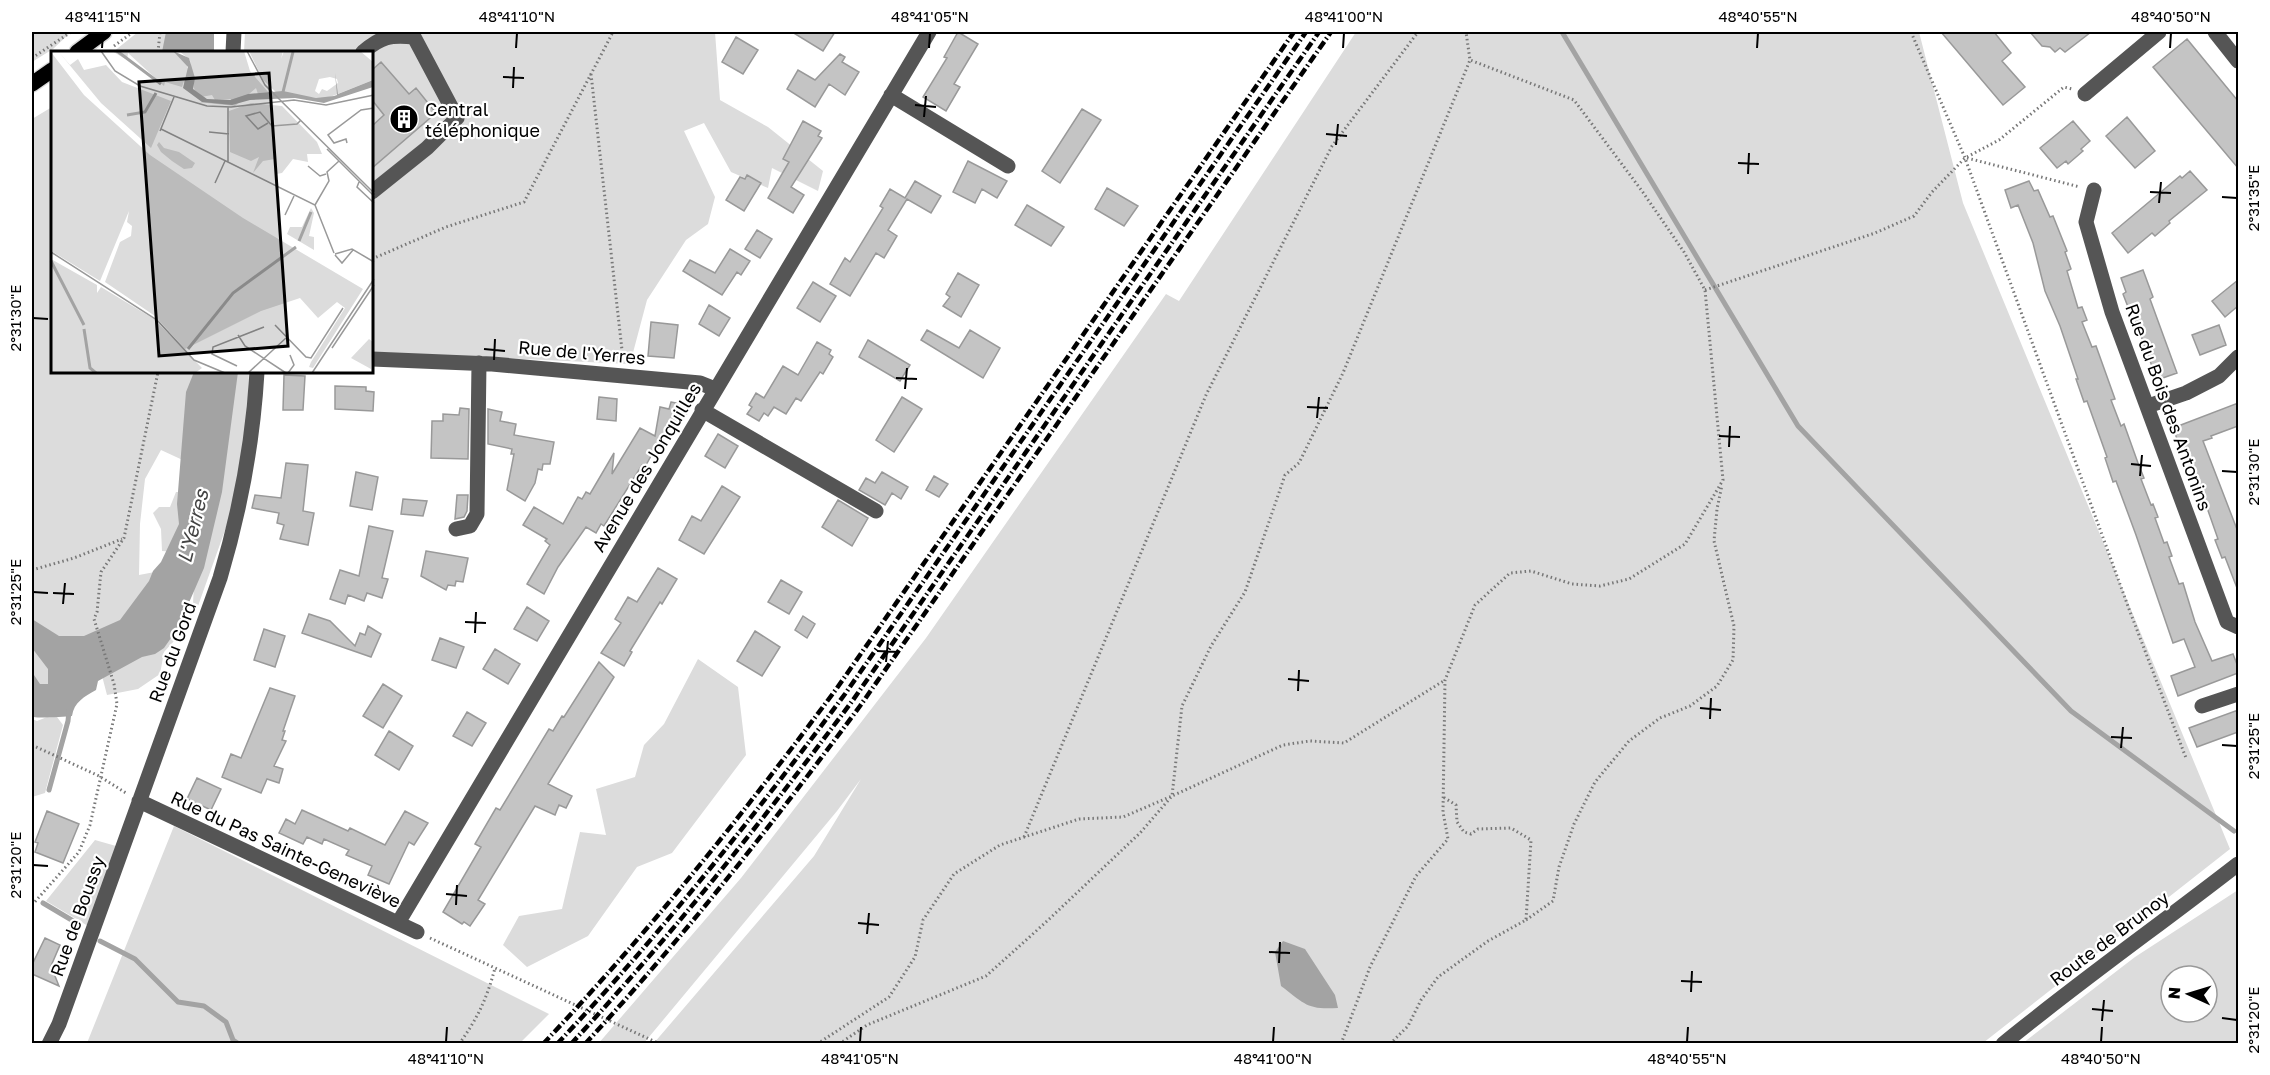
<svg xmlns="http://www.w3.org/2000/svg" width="2270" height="1075" font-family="'Golos Text',sans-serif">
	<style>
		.green { fill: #dcdcdc; fill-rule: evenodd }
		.water { fill: #a3a3a3 }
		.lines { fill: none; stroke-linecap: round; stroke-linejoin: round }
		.stream { stroke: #a3a3a3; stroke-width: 5 }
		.building { fill: #c4c4c4; stroke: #999; stroke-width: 1.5 }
		.major-casing { stroke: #dbdbdb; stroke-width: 18 }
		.path { stroke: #777; stroke-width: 3; stroke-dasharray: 1.5 3; stroke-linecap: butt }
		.minor { stroke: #555; stroke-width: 15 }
		.major { stroke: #000; stroke-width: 15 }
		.rail { stroke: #000; stroke-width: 4.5; stroke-dasharray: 9 3 1.5 3; stroke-linecap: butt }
		.ticks { fill: none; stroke: #000; stroke-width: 2 }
		.labels { text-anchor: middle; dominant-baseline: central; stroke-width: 4.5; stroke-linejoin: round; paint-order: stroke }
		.poi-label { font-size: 18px; fill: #000; stroke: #fff; text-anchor: start }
		.street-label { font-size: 18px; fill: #000; stroke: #fff }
		.water-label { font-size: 20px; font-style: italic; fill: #444; stroke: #fff }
		.inset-river { fill: none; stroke: #a3a3a3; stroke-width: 3 }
		.inset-road { fill: none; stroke: #999; stroke-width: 1.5 }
		.view { fill: #000; fill-opacity: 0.15; stroke: #000; stroke-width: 3 }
		.inset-edge { fill: none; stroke: #000; stroke-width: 3 }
		.neatline { fill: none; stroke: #000; stroke-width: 2 }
		.ticks-label { font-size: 15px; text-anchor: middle; fill: #000 }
	</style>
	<rect width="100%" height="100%" fill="#fff"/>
	<path class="green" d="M32,32H71L53,49L32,62Z
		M138,32H167L169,52H113Z
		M245,32H715L720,100L768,127L823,171L818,191L772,168L768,188L731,172L704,123L684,131L715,197L708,224L686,240L647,300L630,364L372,352V52H244Z
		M1356,32H1919L1963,203L2230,849L1983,1043H654L814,856L861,779L837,811L644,1043L598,1044L741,878L926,638L1166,294L1179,301Z
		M52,107V372H192L199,377L187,462L161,450L145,479L140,524L139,575L160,571L142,608L84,648L32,632V119Z
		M228,372H249L248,393L259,411L234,505L198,606L193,603L195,569Z
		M176,492H185L174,552L162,551L161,529L153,513L159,507H170Z
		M170,628L174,641L164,652L160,674L138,689L107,695L101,672Z
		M32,643L57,660L54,698L32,703Z
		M698,659L738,687L746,755L672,853L637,867L588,936L527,967L503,945L519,916L562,909L580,832L606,835L596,789L635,777L644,745L664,724Z
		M47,717H57L63,725L45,793L32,797V719L37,721Z
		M174,826L549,1014L520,1043H87Z
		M95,840L116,846L88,926L46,901Z
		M2238,890V1043H2023L2135,957ZM2171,976H2207V1012H2171Z"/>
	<path class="water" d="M166,32H214V52H162Z
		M194,372H238L222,492L204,568L178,628L164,648L155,654L142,657L98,681L96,690C84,697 74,702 72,716C65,717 36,718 32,717V672L40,684H48V669L32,648V619L59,636H84L120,620L149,581L153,571L161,562L179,524L177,504L186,392Z
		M1283,941L1305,949L1335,995L1338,1008C1307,1010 1305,1004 1281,986L1275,952Z"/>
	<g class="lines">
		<path class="stream" d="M1562,32L1798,426L2071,711L2234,831
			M49,790L68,721L69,711
			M43,903L80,925
			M100,941L135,959L178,1002L204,1006L226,1022L233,1040L239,1044"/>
	</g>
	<path class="building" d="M792,32H835L823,51Z
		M958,32L978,44L954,84L960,87L946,111L923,97L947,58L944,57Z
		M1941,32H1994L2011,53L2002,61L2025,87L2003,105Z
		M2030,32H2091L2065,52L2060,48L2055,52L2050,47L2042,46Z
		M736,37L758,50L743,74L722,62Z
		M2187,39L2238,101V168L2153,67Z
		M840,54L845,57L842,62L859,72L845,95L829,84L815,107L787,89L798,70L815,80Z
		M381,62L409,94L416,88L436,113L372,168V126L384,115L372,100V70Z
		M1082,109L1101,120L1060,183L1042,171Z
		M2127,117L2155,151L2135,168L2106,136Z
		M803,121L821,131L818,136L822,138L791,187L804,195L793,213L768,198L789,162L783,159Z
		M2073,121L2090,141L2081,149L2083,151L2068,164L2066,161L2057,168L2040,148Z
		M968,161L1007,181L997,198L982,189L975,203L953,192Z
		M2190,171L2207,190L2169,221L2170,223L2155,236L2152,233L2128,253L2112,233L2180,176L2182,178Z
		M747,175L761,183L744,211L726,200L740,177L745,179Z
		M915,181L941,196L931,213L907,199L888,230L897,236L884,258L876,253L850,296L830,284L845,258L850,262L883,208L880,206L890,189L905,198Z
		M2029,181L2034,191L2038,190L2050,217L2053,216L2067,251L2065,252L2071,269L2067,271L2078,308L2082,307L2087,320L2082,322L2092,347L2096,346L2115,399L2111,400L2121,426L2124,424L2138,463L2144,478L2141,479L2151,505L2153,504L2158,517L2155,518L2164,543L2167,542L2172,556L2169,557L2179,584L2183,583L2195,622L2212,661L2233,654L2238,667V673L2178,696L2171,676L2195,667L2184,639L2173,643L2136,535L2116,481L2113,482L2105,458L2107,457L2087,401L2084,402L2076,379H2078L2060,326L2045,291L2033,243L2018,205L2011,208L2005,190Z
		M1107,188L1138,206L1124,226L1095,209Z
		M1027,205L1064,227L1051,246L1015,225Z
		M757,230L772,239L760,258L745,249Z
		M730,249L750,261L741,275L737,272L722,295L683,271L690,260L715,273Z
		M2143,270L2153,297L2150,299L2177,373L2157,380L2130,306L2128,307L2123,294L2126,292L2121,278Z
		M958,273L979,285L961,317L943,306L950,297L946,294Z
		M2238,280V306L2225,317L2212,301Z
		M813,282L836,296L820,322L797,308Z
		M709,305L730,318L719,336L699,324Z
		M651,322L678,325L674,358L648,356Z
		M2219,325L2226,345L2200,355L2192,335Z
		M927,330L959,348L970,330L1000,348L983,378L921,340Z
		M868,340L910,365L900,381L859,357Z
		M817,342L831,350L829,354L833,357L823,374L820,372L801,401L796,398L786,414L774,407L768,416L764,413L759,421L747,414L752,407L749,405L756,393L764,398L783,366L798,375Z
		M284,375L305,376L303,410H283Z
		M335,386L366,387V391L374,392L373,411L335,409Z
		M599,397L617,399L616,421L597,419Z
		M902,397L922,409L894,452L876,440Z
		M671,402L691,406L681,424L673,422L653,456H651L645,467L642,465L604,526L601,524L596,533L586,527L558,567L544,594L527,584L550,545L545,541L547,539L523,525L534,507L563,524L578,497L582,499L586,492L590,494L614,453L612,474L640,428L655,436L660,407L669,409Z
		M2238,403V426L2211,436L2212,438L2203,441L2238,532L2237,588L2225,557L2222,558L2215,540L2218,539L2186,448L2181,450L2173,428Z
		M460,408L469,409L468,459L431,458L432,421H443V414L459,415Z
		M488,409L502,412L500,421L516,424L514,435L554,442L550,464H543L542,470L538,469L535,483L525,501L507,490L514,454H511L512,449L488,444Z
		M718,434L738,446L725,468L705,456Z
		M286,463L308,465L303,511L314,513L308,545L280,539L284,525L277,523L279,513L252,508L255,495L281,498Z
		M356,472L378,477L372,510L350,506Z
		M882,472L908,487L901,499L892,493L885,505L859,490L866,478L875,483Z
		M934,476L948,484L939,497L926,490Z
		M722,486L740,497L704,554L679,540L692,516L701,521Z
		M457,495H468L467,511L464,517L455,519Z
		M403,499L427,501L423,516L401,514Z
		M838,500L868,518L852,546L822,527Z
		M369,526L393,531L382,578L388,579L382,598L367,593L364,601L348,595L345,604L330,599L340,570L359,576Z
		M426,551L468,558L463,582L456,581L455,586L448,585L446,590L421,576Z
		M658,568L677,579L662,604L660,602L630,651L632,652L624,666L601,653L621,623L615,619L628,597L637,602Z
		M781,580L802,592L789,614L768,602Z
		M527,607L549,621L537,641L514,629Z
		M309,614L330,621L355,646L360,633L365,635L368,626L381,634L371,657L302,633Z
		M803,616L815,624L807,638L795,630Z
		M264,629L285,636L275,667L254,660Z
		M755,631L780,647L762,676L737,661Z
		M440,638L464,647L456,668L432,660Z
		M495,649L520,664L508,684L483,669Z
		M599,662L614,677L548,784L572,796L566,808L559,805L555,815L535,806L478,900L485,904L470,926L464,922L462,924L443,912L481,847L475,844L496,808L500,810L549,729L553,731L562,716L564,717Z
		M383,684L402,696L383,728L363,716Z
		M270,688L295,696L283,731H285L282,740L286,741L274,766L283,769L279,783L267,779L261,793L222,777L231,754L241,758Z
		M2238,710V732L2197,747L2189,728Z
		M467,712L486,723L472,746L453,736Z
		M389,731L413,746L399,770L375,755Z
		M197,778L221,789L211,810L187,799Z
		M302,810L348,831L350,828L385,845L405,811L428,823L414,845L409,842L389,884L368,875L372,866L346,855L349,850L324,839L322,844L307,837L303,844L279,833L286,819L295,824Z
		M47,811L79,824L63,863L35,852L38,843L35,842Z
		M45,938L60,945L51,966L59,986L32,974V965Z"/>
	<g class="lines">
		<g class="major-casing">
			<path id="major" d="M77,52L104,32
				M32,84L52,70"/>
		</g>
		<path class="path" d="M1911,32L1965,158L2129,609L2186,758
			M114,46L133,32
			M158,52L160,32
			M32,58L71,32
			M591,74L623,359
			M1967,158L2080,187
			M372,259L446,227L524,202L613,32
			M1705,290L1875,233L1914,216L1932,192L1965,158L1999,140L2064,87L2072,89
			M32,570L74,558L122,539
			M32,745L99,776L126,793
			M1024,837L1206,395L1332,146L1418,32
			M32,905L79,852L90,825L117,704L114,684L94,619L97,612L101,572L124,538L158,372
			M1526,920L1553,901L1559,867L1574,824L1595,782L1629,741L1660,718L1690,706L1717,686L1733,660L1734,626L1714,541L1717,509L1722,485
			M430,938L660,1044
			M459,1044C478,1018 487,998 495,968
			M817,1044L889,997L915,957L923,920L954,874L1000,845L1079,819L1123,817L1172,796L1182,706L1211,646L1245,592L1285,475L1299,463L1343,373L1470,60
			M839,1044L867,1025L986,976L1045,923L1140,833L1172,796L1283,745L1310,741L1344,743L1445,680
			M1341,1044L1370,967L1416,876L1448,839L1443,812L1445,680L1475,605L1510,573L1531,571L1572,584L1600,586L1629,579L1685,544L1723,480L1705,290L1684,252L1642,191L1574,100L1470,60L1466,32
			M1390,1044L1408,1026L1421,1000L1438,977L1488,941L1526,920L1531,840L1511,828L1478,829L1471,834L1464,832L1457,822L1456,805L1443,797"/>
		<path class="minor" d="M2215,32L2238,61
			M233,52L234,32
			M363,52C382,36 390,35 414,37
			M2085,94L2159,32
			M891,95L1008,166
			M2094,190L2086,222L2112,312L2227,622L2238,627
			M372,192L427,148L457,118L414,37
			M372,359L492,364L700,383L715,389
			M2148,406L2186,393L2219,376L2238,357
			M702,410L876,511
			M456,529L470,526L477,514L479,363
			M2202,706L2238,694
			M139,801L417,932
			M398,923L929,32
			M49,1044L59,1024L220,578C240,511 253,442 257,372
			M2003,1044C2080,981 2161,924 2238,864"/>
		<use href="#major" class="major"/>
		<path class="rail" d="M543,1044C649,932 745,812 837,688L1294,32
			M557,1044C661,934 755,815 845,694L1306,32
			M571,1044C672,935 764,819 853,700L1319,32
			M585,1044C684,937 774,822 860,706L1331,32"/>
	</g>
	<path class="ticks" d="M102,48L103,33M516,48L517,33M929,48L930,33M1343,48L1344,33M1757,48L1758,33M2170,48L2171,33M503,77L524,78M513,88L514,67M915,105L936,107M924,117L926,96M1326,134L1347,136M1336,145L1338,124M1738,163L1759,164M1748,174L1749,153M2150,192L2171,193M2222,197L2237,198M2159,203L2161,182M33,318L48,319M484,349L505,351M494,360L495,339M896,378L917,379M905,389L907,368M1307,407L1328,408M1317,418L1319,397M1719,436L1740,437M1729,447L1730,426M2131,464L2151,466M2222,471L2237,472M2140,476L2142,455M33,592L48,593M53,593L74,594M63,604L65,583M465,622L486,623M475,633L476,612M877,651L898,652M886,662L888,641M1288,679L1309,681M1298,691L1299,670M1700,708L1721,710M1710,719L1711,698M2111,737L2132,738M2222,745L2237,746M2121,748L2123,727M33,865L48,866M446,894L467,896M456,905L457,885M858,923L879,925M867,934L869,913M1269,952L1290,953M1279,963L1280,942M1681,981L1702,982M1691,992L1692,971M2092,1009L2113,1011M2222,1018L2237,1020M2102,1021L2104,1000M446,1042L447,1027M860,1042L861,1027M1273,1042L1274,1027M1687,1042L1688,1027M2101,1042L2102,1027"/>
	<defs>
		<g id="building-disc" transform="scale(1.5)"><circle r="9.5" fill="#000" stroke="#fff"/><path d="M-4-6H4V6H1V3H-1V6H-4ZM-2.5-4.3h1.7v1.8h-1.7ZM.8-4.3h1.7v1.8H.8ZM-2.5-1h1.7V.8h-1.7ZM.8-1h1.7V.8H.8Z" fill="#fff"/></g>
	</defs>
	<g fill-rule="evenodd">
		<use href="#building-disc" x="404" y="119"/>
	</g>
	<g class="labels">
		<g class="poi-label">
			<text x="425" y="109">Central<tspan x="425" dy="21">téléphonique</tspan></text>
		</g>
		<g class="street-label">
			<text transform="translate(582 352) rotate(5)">Rue de l'Yerres</text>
			<text transform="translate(2169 407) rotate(70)">Rue du Bois des Antonins</text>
			<text transform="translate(646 467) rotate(-59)">Avenue des Jonquilles</text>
			<text transform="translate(172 652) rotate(-70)">Rue du Gord</text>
			<text transform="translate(286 849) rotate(25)">Rue du Pas Sainte-Geneviève</text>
			<text transform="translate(77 916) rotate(-70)">Rue de Boussy</text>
			<text transform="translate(2109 938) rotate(-37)">Route de Brunoy</text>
		</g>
		<g class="water-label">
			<text transform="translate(192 526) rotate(-76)">L'Yerres</text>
		</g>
	</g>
	<g transform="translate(51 51)">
		<rect width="322" height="322" fill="#fff"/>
		<path d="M7,0L19,14L27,8L33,19L55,14L71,31L120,50L100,97L50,52ZM61,0H122L135,11L141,32L134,34L133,30L131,36L114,31L113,35L77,2L76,9ZM128,0H193L199,20L218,42L207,43L205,37L184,55L147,51L180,50V48L164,49L161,44L150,46L144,43L139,9ZM198,0H232L230,8L233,0H309L322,11V29L274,48L227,43L212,29ZM279,26L286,28L287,32L276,40L271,38L268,43L264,40L268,28ZM0,1L33,44L99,104L192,167L312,238L262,317L258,316L260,311L294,257L286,251L267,267L249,247L210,260L134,298L104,265L54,231L69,191L80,185L81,175L76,171L78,160L49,230L2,201ZM200,52L231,55L266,91L271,103H256L257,111L242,108L231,122L225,123L224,108L212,110L202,122L208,106L200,110L179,101L178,60ZM108,91L113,97L128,101L144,112L141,117L133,118L121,110L110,101L106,94ZM260,157L263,162L258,185L263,186V199L236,183L239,176H251ZM0,208L46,234V242L50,236L103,268L151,317L144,322H0ZM318,288L322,291L320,318L300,307Z" fill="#dcdcdc" fill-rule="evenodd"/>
		<path d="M122,0L138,7L144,27L142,38L156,48L179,49L197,43L232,40L265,47L283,45L286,44L284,22L287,43L322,29V36L273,52L244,47L199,49L181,54L151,51L132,37L137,16Z" fill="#a3a3a3"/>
		<path class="inset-river" d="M66,0L110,33M232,41L242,1M76,64L94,61L105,42M248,190L260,161M0,210L33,274M33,278L39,317L45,322M137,298L182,242L245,196"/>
		<path class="inset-road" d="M50,0L64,20L89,35L156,55L180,56L243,49L275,54L323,44M196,0L214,34L323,142M217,72L207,78L195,65L209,61L221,75L246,73L250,69M110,78L264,154L283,202M109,80L123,46M158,81L178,83M296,92L295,88L283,92L277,84L310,59L323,57M276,98L323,145M177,111V56M257,115L269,125L275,123M308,131L306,136L323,152M164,132L174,110M264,154L278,130L276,121L288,110M234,164L243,145M0,201L106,269L143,309L174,322M284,203L301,198L323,211M284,204L291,212L302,199M224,274L255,306L260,307L292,257M187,284L194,295L235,322M281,297L323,234M186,315L161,303L162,296L213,276M197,322L235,287M237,322L243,314L239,304M261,322L323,228"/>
		<path class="view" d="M218,22L237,295L108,305L88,31Z"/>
		<rect width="322" height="322" class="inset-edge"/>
	</g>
	<rect width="2270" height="1075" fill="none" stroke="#ffffff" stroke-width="66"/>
	<g transform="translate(2189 994) rotate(274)"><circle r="28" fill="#ffffff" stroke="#999999" stroke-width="1.5"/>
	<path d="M0-4.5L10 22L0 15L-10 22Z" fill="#000000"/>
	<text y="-9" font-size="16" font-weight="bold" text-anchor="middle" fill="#000000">N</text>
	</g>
	<rect x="33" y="33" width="2204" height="1009" class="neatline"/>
	<g class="ticks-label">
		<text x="103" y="22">48°41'15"N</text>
		<text x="517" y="22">48°41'10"N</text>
		<text x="930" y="22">48°41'05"N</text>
		<text x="1344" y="22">48°41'00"N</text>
		<text x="1758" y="22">48°40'55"N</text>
		<text x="2171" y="22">48°40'50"N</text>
		<text transform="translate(2254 198) rotate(-90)" y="5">2°31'35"E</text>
		<text transform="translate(16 318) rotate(-90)" y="5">2°31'30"E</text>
		<text transform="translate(2254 472) rotate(-90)" y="5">2°31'30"E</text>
		<text transform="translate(16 592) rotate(-90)" y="5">2°31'25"E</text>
		<text transform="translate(2254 746) rotate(-90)" y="5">2°31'25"E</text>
		<text transform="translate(16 865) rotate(-90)" y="5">2°31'20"E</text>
		<text transform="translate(2254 1020) rotate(-90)" y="5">2°31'20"E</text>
		<text x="446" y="1064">48°41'10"N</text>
		<text x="860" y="1064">48°41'05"N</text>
		<text x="1273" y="1064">48°41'00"N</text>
		<text x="1687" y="1064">48°40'55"N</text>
		<text x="2101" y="1064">48°40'50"N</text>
	</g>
</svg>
